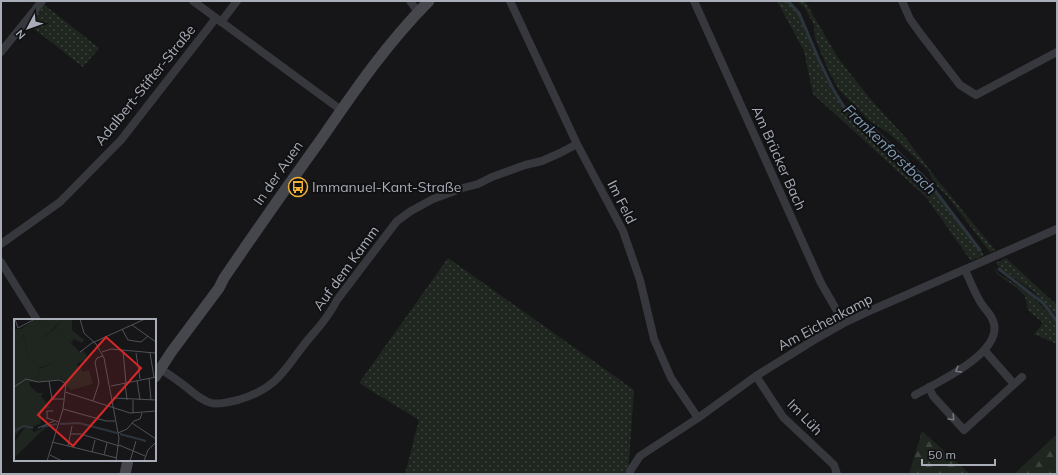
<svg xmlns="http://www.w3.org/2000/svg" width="1058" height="475" font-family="Mulish,sans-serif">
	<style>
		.grass { fill: url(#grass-dots) }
		.forest { fill: url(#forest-firs) }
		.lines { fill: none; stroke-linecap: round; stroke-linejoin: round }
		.stream { stroke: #2c353c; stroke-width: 3 }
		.street { stroke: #37383d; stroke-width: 8 }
		.secondary { stroke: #45474d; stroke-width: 11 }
		.oneway { stroke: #757881 }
		.labels { text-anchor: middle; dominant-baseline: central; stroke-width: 4; stroke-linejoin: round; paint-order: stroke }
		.street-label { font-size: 14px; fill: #a8adb8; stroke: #111113 }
		.poi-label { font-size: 14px; fill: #a8adb8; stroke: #111113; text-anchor: start }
		.water-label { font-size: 15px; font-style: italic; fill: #7f9bb3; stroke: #111113 }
		.inset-river { fill: none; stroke: #2c353c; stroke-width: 2 }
		.inset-road { fill: none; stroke: #505258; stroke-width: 1 }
		.view { fill: #d62828; fill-opacity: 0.15; stroke: #d62828; stroke-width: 2 }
		.inset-edge { fill: none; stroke: #a8adb8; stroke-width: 2 }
	</style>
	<defs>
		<pattern id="grass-dots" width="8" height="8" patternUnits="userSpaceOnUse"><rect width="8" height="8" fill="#1e261f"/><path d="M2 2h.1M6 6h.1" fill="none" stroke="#3c433d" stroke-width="1.8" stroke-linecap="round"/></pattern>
		<pattern id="forest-firs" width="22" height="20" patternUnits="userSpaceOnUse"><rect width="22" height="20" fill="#1e261f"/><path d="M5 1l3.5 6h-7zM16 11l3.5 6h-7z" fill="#3c433d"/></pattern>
	</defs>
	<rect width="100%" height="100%" fill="#161618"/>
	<path class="grass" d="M777,1H786L799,12L808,30L810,42L824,75L834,94L865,126L885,138L903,157L925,177L922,178C930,189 940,197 947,208H948L984,255L971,261L926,197L813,94L804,51Z
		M797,1H805L838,58L872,101L905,137L936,178L995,250L990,252L948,197L934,183L928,170L890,134L871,122L839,90L829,72L815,38L814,25L805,8Z
		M43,4L99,48L83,67L28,24Z
		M448,258L634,390L628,474H405L419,420L359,383Z
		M1006,258L1057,305V317L1033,291L1000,268L996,263Z
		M993,266L999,274L1029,293L1057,322V344L1034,334L1043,323L1028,310L1025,296L1016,287L997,274Z"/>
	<path class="forest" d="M922,431L970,474H909Z
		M1057,434V474H1014Z"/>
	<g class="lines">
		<path class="stream" d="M788,1L799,13L819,60L833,89L844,107L874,129L927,180L980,250
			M999,269L1043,303L1057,321"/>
		<path class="street" d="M193,1L341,110
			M410,1L418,12
			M510,1L577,144L623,231L640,280L654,339L671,378L698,418
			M694,1L821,283L844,323
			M902,1L910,19L920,33L960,85L976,95L1057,52
			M221,22L237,1
			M1,52L42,1
			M1,244L60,202L121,140L216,18
			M1,262L37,320
			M985,351L1014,384
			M160,369C169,374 177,380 185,386C194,393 200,400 211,403C219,405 229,402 238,400C282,387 285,366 312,335C322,324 330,314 337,300L397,221L411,211L433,199L463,188L478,184L492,177L525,165L542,161L560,153L577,144
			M756,376L783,417L834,465L837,474
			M929,387L933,396L964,430L1022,377
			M915,395C936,383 1001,354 994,324C992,315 988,313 983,306C975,295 971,282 965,270
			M630,474V471L640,456L698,418L756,376L814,340L844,323L874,309L1057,229"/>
		<path class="secondary" d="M155,377L172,351L219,288L224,278C256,231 289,184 322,138C355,90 388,42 429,1
			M125,474L128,460"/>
	</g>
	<defs><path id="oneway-chevron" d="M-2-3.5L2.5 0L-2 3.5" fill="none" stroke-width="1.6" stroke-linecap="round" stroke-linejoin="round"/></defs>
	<g class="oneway">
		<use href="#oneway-chevron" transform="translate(958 370) rotate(150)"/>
		<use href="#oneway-chevron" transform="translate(952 418) rotate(47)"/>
	</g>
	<defs>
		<g id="bus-ring" transform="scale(1)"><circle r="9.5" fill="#111113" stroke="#f2b134" stroke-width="1.5"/><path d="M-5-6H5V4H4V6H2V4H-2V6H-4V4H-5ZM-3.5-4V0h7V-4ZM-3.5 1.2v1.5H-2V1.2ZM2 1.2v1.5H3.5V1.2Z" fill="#f2b134"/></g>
	</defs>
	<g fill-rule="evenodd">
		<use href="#bus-ring" x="298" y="187"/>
	</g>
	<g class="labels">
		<g class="street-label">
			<text transform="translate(145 85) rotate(-51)">Adalbert-Stifter-Straße</text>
			<text transform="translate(779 158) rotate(66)">Am Brücker Bach</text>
			<text transform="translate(278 173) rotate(-55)">In der Auen</text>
			<text transform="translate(622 202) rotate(63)">Im Feld</text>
			<text transform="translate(346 268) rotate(-54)">Auf dem Kamm</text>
			<text transform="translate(825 322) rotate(-28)">Am Eichenkamp</text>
			<text transform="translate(805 417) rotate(46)">Im Lüh</text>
		</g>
		<g class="poi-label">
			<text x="312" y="187">Immanuel-Kant-Straße</text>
		</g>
		<g class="water-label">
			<text transform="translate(890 149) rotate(44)">Frankenforstbach</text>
		</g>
	</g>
	<g transform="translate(14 319)">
		<rect width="142" height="142" fill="#161618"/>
		<path d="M32,0L49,1L23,24L41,9L66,33L69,31L74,39L63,45L69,53L75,51L79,65L57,71L47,60L23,63L25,50L44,42L25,49L18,38L15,39L9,15ZM49,1H58V11L70,21L68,24L60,20L57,24L41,9Z" fill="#1e261f"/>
		<path d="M22,0H32L9,16L15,39L18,38L25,49L23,63H15L16,67L24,74H29L27,77L36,89L27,90V104L16,109L20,113L33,107L0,139V124L11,108H8L0,119V10H7Z" fill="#1e261f"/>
		<path class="inset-river" d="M46,105L65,104L103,114M28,108L43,105M0,112L10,107L19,109M106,115L132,122"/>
		<path class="inset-road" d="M1,0L4,9L21,0M66,0L70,14L82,25L90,39L105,119L102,142M118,6L142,23M108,10L114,21L127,23L134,17M109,32L112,64M66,33L78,24L131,0M88,33L97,30L141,34L142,30M122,34L126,60M136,34L140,58M135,59L137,81M123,61L126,81M35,62L38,80H50M111,64L113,81M97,67L142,58M0,68L12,60L24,63L46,61L52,65L49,90L33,142M51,73L116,94L142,92M99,79L142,81M119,81V94M79,82L85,64L81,43L83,39L89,37M49,90L92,102H101M33,99L45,103M33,100V92H39M118,104L142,120M24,109L40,102M104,114L113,110L120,102L126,100L128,94M57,115H67L105,127M38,123L103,139M105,126L131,137M54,127L58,107M78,133L81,121M36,136L48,142M90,136L93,124M116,142L122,122M130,142L134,131L142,123"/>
		<path class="view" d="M92,18L127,49L59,127L24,96Z"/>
		<rect width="142" height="142" class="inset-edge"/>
	</g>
	<rect width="1058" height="475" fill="none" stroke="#a8adb8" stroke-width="4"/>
	<g transform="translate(28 28) rotate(229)" stroke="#111113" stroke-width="3" paint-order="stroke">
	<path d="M0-3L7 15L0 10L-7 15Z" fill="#a8adb8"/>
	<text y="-6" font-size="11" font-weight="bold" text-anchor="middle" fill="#a8adb8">N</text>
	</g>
	<path d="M922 459v6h73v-6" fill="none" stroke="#a8adb8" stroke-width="2"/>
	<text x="928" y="459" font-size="12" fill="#a8adb8" stroke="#111113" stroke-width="3" paint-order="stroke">50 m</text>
</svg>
